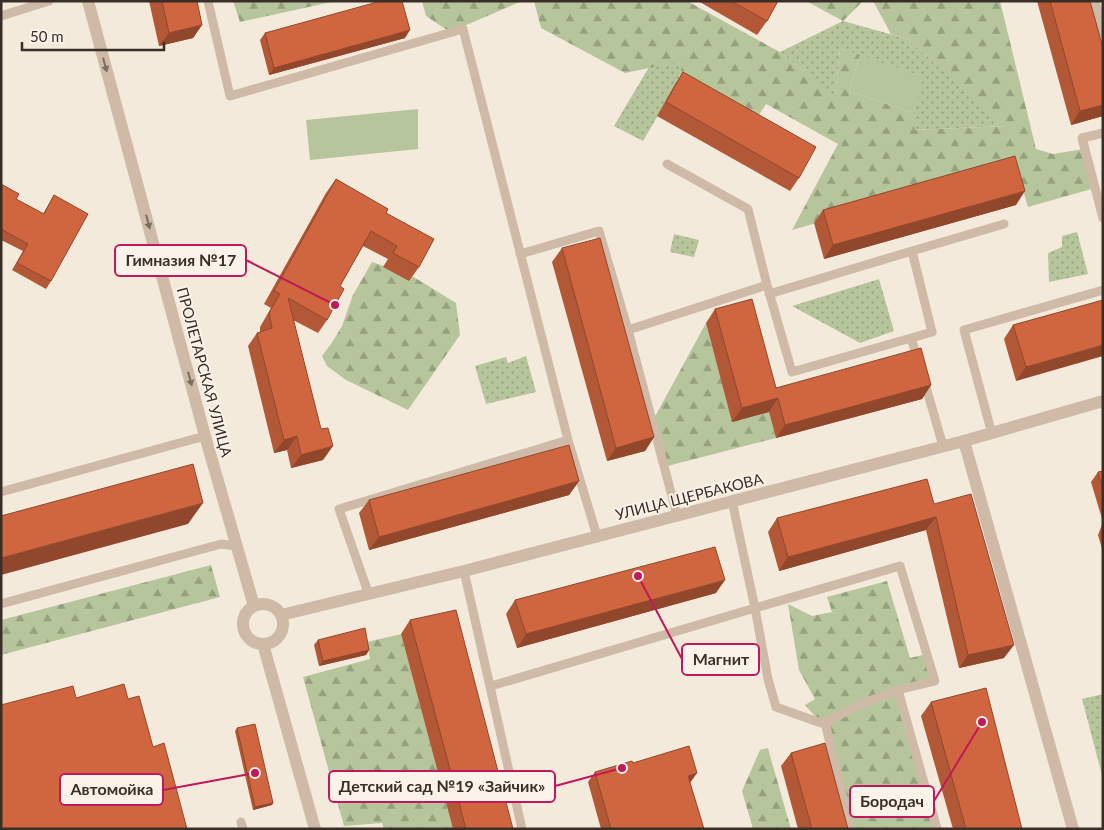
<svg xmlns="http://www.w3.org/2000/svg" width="1104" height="830" font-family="Lato,sans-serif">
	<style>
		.grass { fill: url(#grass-dots) }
		.forest { fill: url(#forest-firs) }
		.garden { fill: #b6c59b }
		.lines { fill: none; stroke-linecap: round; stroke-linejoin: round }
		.service { stroke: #cebaa7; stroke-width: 9 }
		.minor { stroke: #cebaa7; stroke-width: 12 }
		.tertiary { stroke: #cebaa7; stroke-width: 12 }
		.wall { fill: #b25836 }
		.shaded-wall { fill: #91472c }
		.building { fill: #cf663f; stroke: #91472c }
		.oneway { fill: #7c6d61 }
		.labels { text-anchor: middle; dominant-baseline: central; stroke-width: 4; stroke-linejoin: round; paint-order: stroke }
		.street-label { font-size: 15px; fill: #392e28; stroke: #fbf3e9 }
		.leader { fill: none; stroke: #c2185b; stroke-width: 2 }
		.callout-dot { fill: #c2185b; stroke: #fbf3e9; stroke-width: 2 }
		.callout { fill: #fbf3e9; stroke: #c2185b; stroke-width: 2 }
		.callout-label { font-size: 16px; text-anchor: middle; font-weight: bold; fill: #392e28 }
	</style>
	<defs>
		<pattern id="grass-dots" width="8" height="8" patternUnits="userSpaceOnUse" patternTransform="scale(1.25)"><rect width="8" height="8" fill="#b6c59b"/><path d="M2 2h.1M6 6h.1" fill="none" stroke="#95a07e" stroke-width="1.8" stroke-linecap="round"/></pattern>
		<pattern id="forest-firs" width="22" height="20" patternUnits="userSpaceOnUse" patternTransform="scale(1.25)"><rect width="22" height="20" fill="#b6c59b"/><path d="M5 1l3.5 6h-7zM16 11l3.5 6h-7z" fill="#95a07e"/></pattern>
	</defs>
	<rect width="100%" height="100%" fill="#f4eadc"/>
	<path class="grass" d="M843,21L908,39L1004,126L914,130L913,113L923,77L840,49L835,97L780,52Z
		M683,61L678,81L643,141L614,126L649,67L668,62Z
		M1077,232L1088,274L1049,282L1048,253L1062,247V236Z
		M674,234L699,240L694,257L670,252Z
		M879,279L894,331L860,343L792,306Z
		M526,356L536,392L486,404L475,366L506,357L508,363Z
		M1103,694V779L1082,699Z"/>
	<path class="forest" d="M233,1H336L240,22Z
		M422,1H522L450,32L426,16Z
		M534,1H687L780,52L835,96L840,49L860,55L849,91L913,113L915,130L1003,126L908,39L891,34L873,1H1000L1036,149L1053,154L1084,149L1095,188L1028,207L1016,166L792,230L838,144L766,104L753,124L678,81L683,61L625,73L541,28Z
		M806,1H863L843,21Z
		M372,262L412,276L456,303L460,335L408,410L346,380L327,366L322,356L333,341L342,326L353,295Z
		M706,323L732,421L769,412L776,438L664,467L652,422Z
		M211,565L220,597L1,655V620Z
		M887,581L910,658L927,654L935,681L898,690L937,829H850L825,723H821L805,705L815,699L799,670L788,604L812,616L832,612L827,597Z
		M401,634L453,829H384L382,823L344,826L303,677L370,659L367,642Z
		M768,748L771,759L791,829H753L742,791L760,750Z"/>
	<path class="garden" d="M860,55L924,77L913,113L849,91Z
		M418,109V149L310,160L306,120Z"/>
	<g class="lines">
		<path class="service" d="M208,1L230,96L463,29L568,440L597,536
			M1095,1L1103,33
			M1,16L49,1
			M1103,133L1082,138L1103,218
			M667,164L748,209L767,285
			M912,251L1004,224
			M520,254L599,231L628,330
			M769,294L912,251L932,332L911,338
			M924,380L943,446
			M992,434L964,330L1103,290
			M1,492L205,436
			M732,501L755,608L900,566L935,681L898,690L937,829
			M677,515L628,330L767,285L792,372L911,338L918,360
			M464,571L522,829
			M369,595L339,509L568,440
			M1,604L221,544L235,546
			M491,686L755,608L768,679L776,707L821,723L825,722L850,829
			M825,722L864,703L898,690
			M241,822L243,829"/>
		<path class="minor" d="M88,1L205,436L254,606
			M243 624a20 20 0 1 1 40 0a20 20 0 1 1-40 0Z
			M281,615L464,571L964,441
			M263,644L315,829"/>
		<path class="tertiary" d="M1073,829L964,441L1103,401"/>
	</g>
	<path class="wall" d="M149,1H197L202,25L193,38L159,46Z
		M698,1H778L767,21L757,35Z
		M1037,1H1090L1103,48V116L1071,125Z
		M265,33L405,38L269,75L260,40Z
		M683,72L799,178L790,191L657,116L674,86Z
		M336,179L386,213L419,267L409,281L383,267L388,259L363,246L340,286L327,320L318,333L293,320L323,460L291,468L287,450L274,453L248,346L257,333L260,332V327L271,308L264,304L326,193Z
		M1,184L16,199L43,214L54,195L51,281L46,289L12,270L23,251L1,240Z
		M1016,205L824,259L814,223L823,210Z
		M562,248L654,437L645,451L607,461L552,262Z
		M1103,300L1016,381L1004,339L1013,325Z
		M715,309L776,388L931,385L922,399L776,438L769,412L732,422L706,323Z
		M1103,471V552L1098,535L1103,522L1091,482L1098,472Z
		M579,481L569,495L369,550L359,513L369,500Z
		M934,504L1004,658L959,668L926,530L779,571L768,532L777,518Z
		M716,593L517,648L506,614L515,600Z
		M410,620L513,829H453L401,634Z
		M318,640L369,650L366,655L319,666L314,645Z
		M931,702L1022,829H953L921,716Z
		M237,728L273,803L272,805L253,810L235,731Z
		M791,753L848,829H798L781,766Z
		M633,763L690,783L704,829H601L588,782L595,772Z"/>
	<path class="shaded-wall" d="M202,25L193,38L159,46L169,33Z
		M410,30L405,38L269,75L274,68Z
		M1103,105V116L1071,125L1080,111Z
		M1025,191L1016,205L824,259L833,245Z
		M1103,345V356L1016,381L1026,367Z
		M931,385L922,399L776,438L785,425Z
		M778,398L769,412L732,422L742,408Z
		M297,436L287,450L274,453L284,440Z
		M654,437L645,451L607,461L616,448Z
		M333,446L323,460L291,468L301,455Z
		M579,481L569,495L369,550L379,537Z
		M203,503L188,524L1,575V558Z
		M936,517L926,530L779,571L788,557Z
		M725,580L716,593L517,648L526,634Z
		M1014,645L1004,658L959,668L968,655Z
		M369,650L366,655L319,666L323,661Z
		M697,773L690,783L688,776Z
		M273,803L272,805L253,810L255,807Z"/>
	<path class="building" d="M162,1H197L202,25L169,33Z
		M381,1H402L410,30L274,68L265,33Z
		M731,1H778L767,21Z
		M1050,1H1090L1103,48V105L1080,111Z
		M683,72L816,147L799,178L666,102Z
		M1015,156L1025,191L833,245L823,210Z
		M336,179L388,209L386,213L434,239L419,267L393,253L397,246L371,231L340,286L344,289L327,320L288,298L321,429L328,428L333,446L301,455L297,436L284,440L257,333L272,328L269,313L280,294L274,291Z
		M1,184L19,194L16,199L44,214L54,195L88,214L51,281L17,263L28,244L1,229Z
		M600,238L654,437L616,448L562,248Z
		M752,299L776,388L921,348L931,385L785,425L778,398L742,408L715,309Z
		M1103,300V345L1026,367L1013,325Z
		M569,445L579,481L379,537L369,500Z
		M193,464L203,503L1,558V516Z
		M1103,471V489L1098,472Z
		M927,479L934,504L971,494L1014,645L968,655L936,517L788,557L777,518Z
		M715,547L725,580L526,634L515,600Z
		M456,610L513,829H466L410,620Z
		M365,628L369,650L323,661L318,640Z
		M124,684L128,699L139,696L153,747L164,743L187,829H1V705L73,686L76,698Z
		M986,688L1022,829H966L931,702Z
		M255,724L273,803L255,807L237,728Z
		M825,743L848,829H812L791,753Z
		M689,746L697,773L688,776L704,829H611L595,772L632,761L633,763Z"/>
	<defs><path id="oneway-solid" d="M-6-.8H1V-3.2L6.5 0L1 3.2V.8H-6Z" transform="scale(1.25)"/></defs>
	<g class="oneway">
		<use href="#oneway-solid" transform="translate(105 65) rotate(75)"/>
		<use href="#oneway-solid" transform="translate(148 222) rotate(75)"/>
		<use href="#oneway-solid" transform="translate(190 379) rotate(75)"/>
	</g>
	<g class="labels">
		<g class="street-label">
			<text transform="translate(205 372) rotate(75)">ПРОЛЕТАРСКАЯ УЛИЦА</text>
			<text transform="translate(689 496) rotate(-14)">УЛИЦА ЩЕРБАКОВА</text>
		</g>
	</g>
	<path class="leader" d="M335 305L246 260M638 576L682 659M622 768L555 786M255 773L163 790M982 722L934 801"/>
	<g class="callout-dot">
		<circle cx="335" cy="305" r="5"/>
		<circle cx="638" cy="576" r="5"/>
		<circle cx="622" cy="768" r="5"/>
		<circle cx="255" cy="773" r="5"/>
		<circle cx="982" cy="722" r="5"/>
	</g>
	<g class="callout">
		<rect x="115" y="245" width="131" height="31" rx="5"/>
		<rect x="682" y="644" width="77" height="31" rx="5"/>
		<rect x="329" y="771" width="226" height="31" rx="5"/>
		<rect x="60" y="774" width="103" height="31" rx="5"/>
		<rect x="850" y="786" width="84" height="31" rx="5"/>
	</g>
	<g class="callout-label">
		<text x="181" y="266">Гимназия №17</text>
		<text x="721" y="665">Магнит</text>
		<text x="442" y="792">Детский сад №19 «Зайчик»</text>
		<text x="112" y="795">Автомойка</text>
		<text x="892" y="807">Бородач</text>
	</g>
	<rect width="1104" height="830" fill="none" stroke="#392e28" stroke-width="5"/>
	<path d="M22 42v8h142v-8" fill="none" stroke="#392e28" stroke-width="2.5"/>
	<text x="30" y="42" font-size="15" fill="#392e28" stroke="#fbf3e9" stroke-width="4" paint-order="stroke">50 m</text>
</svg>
